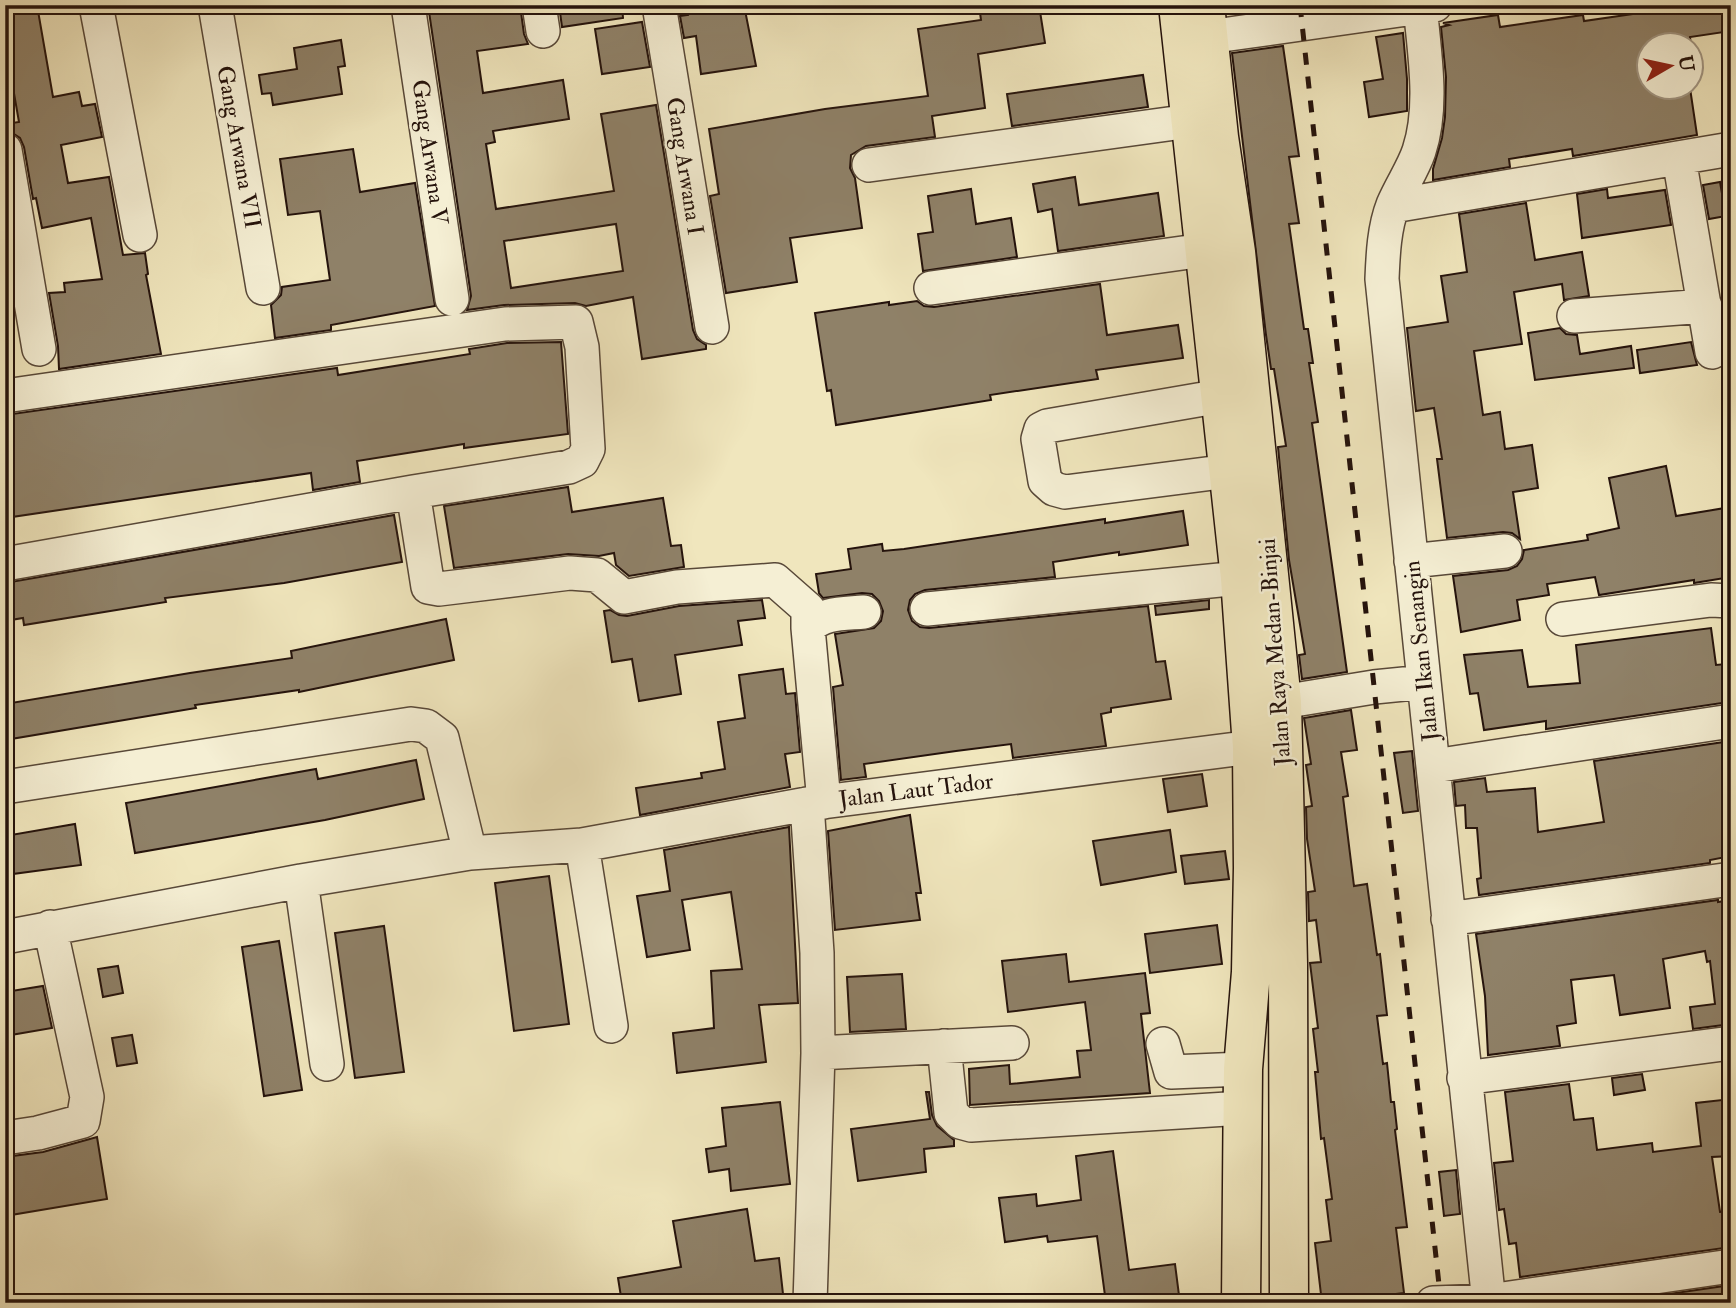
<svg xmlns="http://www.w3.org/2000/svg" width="1736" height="1308" font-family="'IM FELL Double Pica',serif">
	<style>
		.building { fill: #8f8168; stroke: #25130c; stroke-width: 2; fill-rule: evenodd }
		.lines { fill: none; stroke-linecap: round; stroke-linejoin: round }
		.minor-casing { stroke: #584838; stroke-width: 36 }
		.major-casing { stroke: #25130c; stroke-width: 41 }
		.minor { stroke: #f5efd4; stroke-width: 33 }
		.major { stroke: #f0e6bd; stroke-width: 38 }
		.rail { stroke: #25130c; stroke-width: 5; stroke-dasharray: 12 12; stroke-linecap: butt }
		.labels { text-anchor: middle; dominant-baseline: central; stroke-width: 5; stroke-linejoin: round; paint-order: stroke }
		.street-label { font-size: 23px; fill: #25130c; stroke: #f5efd4 }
	</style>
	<rect width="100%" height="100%" fill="#f0e6bd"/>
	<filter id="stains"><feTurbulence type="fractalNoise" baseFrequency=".00286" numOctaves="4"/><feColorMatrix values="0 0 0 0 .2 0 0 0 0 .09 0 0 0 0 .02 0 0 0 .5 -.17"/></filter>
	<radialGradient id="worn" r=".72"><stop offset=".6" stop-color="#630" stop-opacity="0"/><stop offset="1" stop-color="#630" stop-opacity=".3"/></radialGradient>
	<path class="building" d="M5,5H37L53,97L79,92L82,106L95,104L102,137L61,145L68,183L109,177L123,255L145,253L148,274L146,275L161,354L59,369L58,346L49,293L65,292L64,283L102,279L91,218L42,228L36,198L33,199L24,147L20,138L14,134L12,123L19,122L12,82H8L5,65Z
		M428,5H520L524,34L528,44L477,51L483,93L563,80L569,119L493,131L495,142L486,144L496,209L614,191L601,114L656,105L693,330L697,339L706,345V349L642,359L633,297L586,306L575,303L504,305L467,310L471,296ZM616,224L623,271L511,288L504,241Z
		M559,5H622L623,18L562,27Z
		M687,5H744L756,66L701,74L696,36L684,38L680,16L688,15Z
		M979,5H1039L1045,43L978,54L985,108L932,116L935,137L866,146L851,155L850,168L855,178L862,228L790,238L797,282L726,293L710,196L719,194L709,129L825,109L928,96L918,29L981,20Z
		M1235,5H1272L1273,8L1236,14Z
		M1660,5H1731V31L1690,37L1691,46H1648V88H1690L1697,135L1573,156L1572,149L1509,159L1510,167L1433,180V169L1442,138L1445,117L1446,77L1441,27L1449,25L1443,23L1498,15L1500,27L1583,15L1584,21L1661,10Z
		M642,22L650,67L602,74L595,29Z
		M1403,33L1407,79V111L1369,117L1364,82L1383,79L1376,37Z
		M341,40L345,66L338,67L342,94L273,105L271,93L262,94L259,75L297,69L294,48Z
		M1283,46L1299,156L1289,157L1299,223L1289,224L1304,329H1308L1313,363H1309L1318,422L1312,423L1347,672L1302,679L1299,655L1305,654L1289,560L1278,447L1286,446L1274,369H1271L1266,335L1232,53Z
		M1143,75L1148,107L1012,126L1007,94Z
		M353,149L360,192L415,183L435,306L331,325V330L275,338L271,305L281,295L282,287L330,280L320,211L288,215L280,159Z
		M1075,177L1079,205L1158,193L1164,236L1058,251L1052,209L1038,212L1033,184Z
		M1720,182L1726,216L1709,219L1703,185Z
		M971,189L976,224L1011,218L1017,257L923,271L918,234L933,232L928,196Z
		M1607,189L1608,198L1665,190L1671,225L1582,238L1577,194Z
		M1526,203L1535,260L1582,252L1589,296L1564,300L1562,284L1514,292L1522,344L1474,351L1483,415L1500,412L1505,449L1532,445L1538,488L1513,492L1520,539L1512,533L1503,532L1447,538L1437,459H1442L1434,408L1416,411L1407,328L1448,322L1441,276L1467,272L1459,214Z
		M1100,284L1107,335L1178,325L1183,358L1096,370L1098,379L990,395L991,400L836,425L831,390L827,391L815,313L889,302V305L917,301L924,306L934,307Z
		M1560,328L1566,334L1577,335L1580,354L1631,346L1634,368L1535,380L1528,333Z
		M561,342L568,434L464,448V444L357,461L360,482L313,490L311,473L5,518V415L337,368L338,375L470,354L469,349L507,343Z
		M1691,342L1697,365L1640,373L1637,350Z
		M1666,466L1676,516L1725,508L1731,540V577L1694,583V580L1599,595L1595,577L1547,584L1549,595L1517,600L1520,620L1461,632L1453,576L1508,570L1517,566L1522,559L1524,550L1588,540L1587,535L1619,528L1609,478Z
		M568,487L572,512L663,498L671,546L681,545L684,567L629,576L616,565L614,553L599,556L568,554L454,568L444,506Z
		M1183,511L1188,545L1119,555V552L1053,562L1055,577L925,590L915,594L910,600L908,610L912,621L920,627L929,628L1148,606L1156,662L1165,661L1171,699L1111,708V712L1101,714L1106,746L1013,758L1011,744L956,751L864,764L866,777L841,780L833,687L843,685L835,634L874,628L881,621L883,611L879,601L872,594L862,593L823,598L819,593L816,574L851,569L848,549L882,544L883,551L904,549L1105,519V523Z
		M394,515L402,562L284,583L165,598L166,602L24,625L23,618L5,621V583Z
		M762,600L765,618L738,621L742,645L675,655L681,694L639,701L632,659L612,662L604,611L610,610L619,615L627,616L679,606Z
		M1209,600V609L1156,615L1155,606Z
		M446,619L454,660L299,692V690L195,705L196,708L5,740V704L190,673L292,658L291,651Z
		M1711,628L1716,665L1726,664L1729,702L1546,729V721L1484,730L1478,693L1470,694L1464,655L1522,650L1528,687L1580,683L1576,645Z
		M783,669L786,694L795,693L800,752L785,754L790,787L640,815L636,788L702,778L701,773L725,769L718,722L745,718L739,675Z
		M1351,710L1357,750L1341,752L1348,796L1343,797L1354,886L1367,884L1377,955L1380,954L1387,1015L1377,1016L1383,1064L1387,1063L1391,1102H1394L1397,1129L1395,1130L1407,1227L1396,1228L1404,1293L1322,1303L1315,1243L1331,1241L1326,1200L1332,1199L1324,1138L1321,1139L1315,1072H1318L1313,1029L1318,1028L1310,963L1321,962L1316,920L1309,921L1308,892L1315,891L1307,839L1306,807L1312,806L1306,765L1311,764L1304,718Z
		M1731,741V856L1710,860V863L1479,895L1477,879L1481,878L1477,828H1466L1465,805L1456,806L1454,782L1485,778L1487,792L1535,788L1538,832L1604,822L1594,761Z
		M1412,751L1418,811L1403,813L1394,753Z
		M416,760L424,799L325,820L135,853L126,803L316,769L318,779Z
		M1202,774L1207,806L1168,812L1163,779Z
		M910,815L921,893H916L920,920L835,930L828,831Z
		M75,824L81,865L5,875V836Z
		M789,827L798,1003L759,1005L766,1062L677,1073L673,1033L714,1028L711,971L742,969L731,892L682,900L690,950L647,957L637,896L670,891L664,850Z
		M1170,830L1176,872L1101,885L1093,841Z
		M1225,851L1229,879L1185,884L1181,856Z
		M549,876L569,1024L514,1031L495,883Z
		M1718,900V902L1731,900V1024L1693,1029L1690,1007L1715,1004L1710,961L1707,962L1705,951L1663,959L1670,1008L1620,1015L1614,975L1571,980L1576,1023L1557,1026L1560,1046L1488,1055L1485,996L1476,934Z
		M1217,925L1222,964L1150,973L1145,934Z
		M384,926L404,1072L355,1078L335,933Z
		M279,941L302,1090L264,1096L242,947Z
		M1066,954L1069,982L1145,973L1150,1013L1141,1014L1150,1093L970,1105L969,1069L1009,1065L1010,1084L1080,1077L1077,1051L1091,1050L1085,1002L1008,1012L1002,961Z
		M118,966L123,993L103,997L98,969Z
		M902,974L906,1029L850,1032L847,977Z
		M43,986L52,1028L5,1036V992Z
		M132,1035L137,1063L117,1066L112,1038Z
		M1642,1074L1645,1090L1614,1095L1612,1078Z
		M1569,1084L1574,1120L1593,1118L1597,1150L1652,1143L1653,1152L1701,1146L1696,1103L1731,1099V1156L1712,1157L1720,1212L1731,1211V1247L1520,1277L1516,1243L1509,1244L1504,1209L1499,1210L1494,1163L1513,1161L1505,1092Z
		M926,1092H929L932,1115L937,1126L954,1140V1146L924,1149L926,1172L858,1181L851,1129L930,1119Z
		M780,1102L790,1184L731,1191L729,1169L709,1172L706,1149L726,1146L722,1108Z
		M97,1137L107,1199L5,1216V1157L43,1152Z
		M1113,1151L1129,1270L1175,1264L1180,1303H1106L1097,1236L1048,1242L1047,1236L1005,1242L999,1198L1036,1194L1037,1206L1081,1200L1076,1156Z
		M1456,1170L1460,1214L1444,1216L1439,1172Z
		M747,1209L755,1261L779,1258L784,1303H622L618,1278L681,1267L673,1221Z
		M1731,1285V1303H1634V1299Z"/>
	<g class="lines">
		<g class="minor-casing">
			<path id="minor" d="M96,5L140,235
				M215,5L263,288
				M408,5L452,299
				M539,5L543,31
				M659,5L712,327
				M1420,5C1424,51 1434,106 1419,151C1413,169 1401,186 1393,205C1384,228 1383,255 1382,279L1489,1303
				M1208,37L1435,5
				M5,150L39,349
				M1679,158L1712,352
				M869,165L1190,121
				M1393,206L1731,149
				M931,288L1204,250
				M1574,316L1705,306
				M5,396L505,324L576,322L582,347L588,449L582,461L569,467L413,492L5,564
				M1221,396L1047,426L1041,429L1038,439L1045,481L1054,489L1065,492L1229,471
				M413,492L428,587L439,589L570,573L597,575L624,597L677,587L775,580L808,609V628
				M1411,561L1505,551
				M927,609L1240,578
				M1563,619L1711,600L1731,601
				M1282,702L1374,687L1424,682
				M1434,766L1731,721
				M5,787L411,724L426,726L442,738L470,853L582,845L807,804L1252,747
				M824,802L808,628C823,612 844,614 864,612
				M807,804L817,953L818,1053L810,1303
				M582,845L611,1026
				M301,881L327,1064
				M1448,919L1731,879
				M5,937L301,881L470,853
				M1163,1044L1171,1072L1243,1069
				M944,1046L951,1113L960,1122L971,1125L1243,1108
				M818,1053L1012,1043
				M1464,1078L1731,1043
				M5,1138L38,1133L83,1121L87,1097L50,927
				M1433,1303L1489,1301L1731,1266"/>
		</g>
		<g class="major-casing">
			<path id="major" d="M1178,5L1240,578L1252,747L1253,868L1251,972L1243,1069L1241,1303
				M1205,5L1219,137L1236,252L1282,702L1288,964L1289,1303"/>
		</g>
		<use href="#minor" class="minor"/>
		<use href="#major" class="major"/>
		<path class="rail" d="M1300,5L1441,1303"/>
	</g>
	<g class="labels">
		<g class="street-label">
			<text transform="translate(239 147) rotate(80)">Gang Arwana VII</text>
			<text transform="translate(430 152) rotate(82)">Gang Arwana V</text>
			<text transform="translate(685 166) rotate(81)">Gang Arwana I</text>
			<text transform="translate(1421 651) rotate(-96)">Jalan Ikan Senangin</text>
			<text transform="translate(1275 652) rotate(-94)">Jalan Raya Medan-Binjai</text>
			<text transform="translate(916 790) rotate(-7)">Jalan Laut Tador</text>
		</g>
	</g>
	<rect width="1736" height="1308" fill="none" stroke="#f0e6bd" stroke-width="28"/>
	<rect x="7" y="7" width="1722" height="1294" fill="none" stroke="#25130c" stroke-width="3.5"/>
	<rect x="14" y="14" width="1708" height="1280" fill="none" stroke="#25130c" stroke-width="2"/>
	<g transform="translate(1670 66) rotate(81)"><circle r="33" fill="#f5efd4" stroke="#a29784" stroke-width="2"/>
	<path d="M0-5L12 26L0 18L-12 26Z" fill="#8f2418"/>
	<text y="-10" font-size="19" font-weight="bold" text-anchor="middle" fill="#25130c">U</text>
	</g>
	<rect width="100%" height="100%" filter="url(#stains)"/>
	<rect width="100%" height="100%" fill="url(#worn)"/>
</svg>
